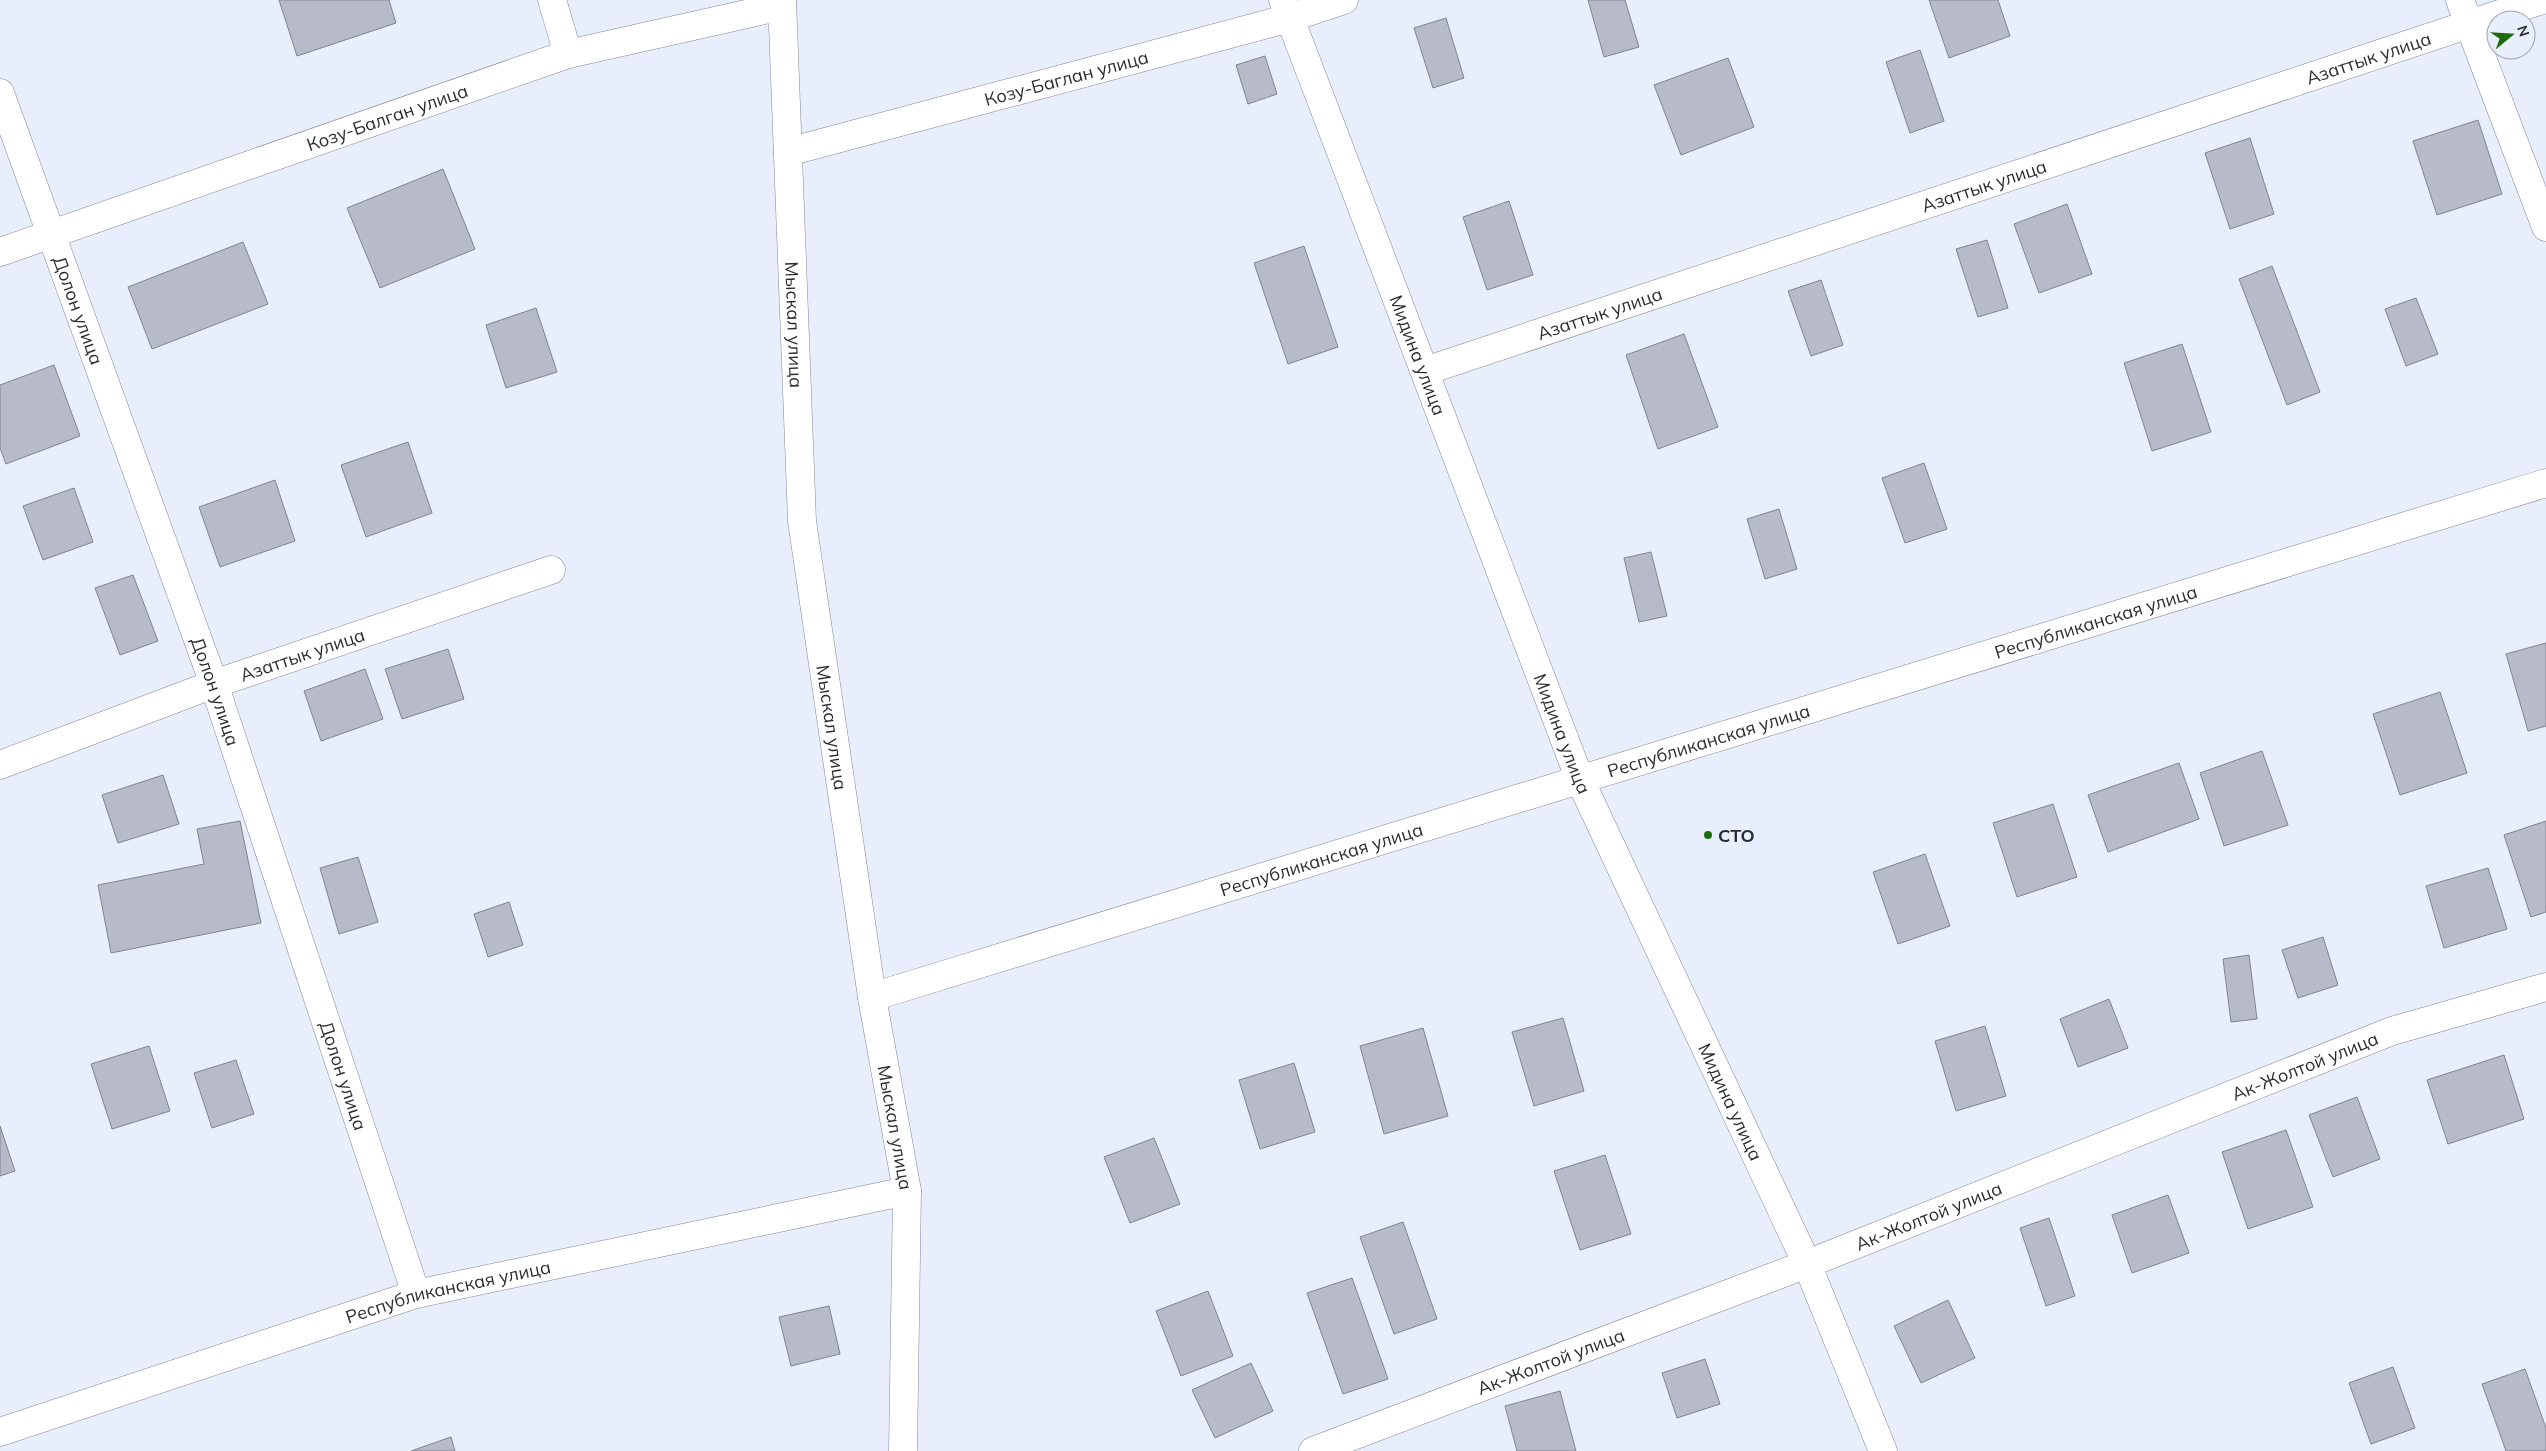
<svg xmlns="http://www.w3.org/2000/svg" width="2546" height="1451" font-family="Mulish,sans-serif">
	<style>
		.building { fill: #b7bbc8; stroke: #808490 }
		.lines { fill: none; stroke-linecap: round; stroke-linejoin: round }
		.street-casing { stroke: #838793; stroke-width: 29 }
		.secondary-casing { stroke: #838793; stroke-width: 29 }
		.street { stroke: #fff; stroke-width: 28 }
		.secondary { stroke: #fff; stroke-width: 28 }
		.poi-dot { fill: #1e6b0b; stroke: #e9eefc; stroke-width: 2 }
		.labels { text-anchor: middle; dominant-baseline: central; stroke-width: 4.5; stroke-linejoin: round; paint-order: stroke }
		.street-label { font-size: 18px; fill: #2a2c31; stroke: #e9eefc }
		.poi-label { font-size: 18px; font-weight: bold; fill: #2a2c31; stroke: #e9eefc; text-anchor: start }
	</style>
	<rect width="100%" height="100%" fill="#e9eefc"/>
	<path class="building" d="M279,0H389L396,23L297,56Z
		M1588,0H1625L1639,47L1604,57Z
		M1929,0H1998L2010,36L1949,58Z
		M1446,18L1464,78L1433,88L1414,28Z
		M1920,50L1944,121L1910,133L1886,62Z
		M1265,56L1277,94L1248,104L1236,65Z
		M1728,58L1754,127L1681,155L1654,85Z
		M2478,120L2502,194L2437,215L2413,141Z
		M2250,138L2274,214L2230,229L2205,153Z
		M443,169L475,249L380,288L347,208Z
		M1509,201L1533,275L1487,290L1463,217Z
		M2067,204L2092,274L2039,293L2014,224Z
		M1987,240L2008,308L1978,317L1956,249Z
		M243,242L268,304L152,349L128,287Z
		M1304,246L1338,347L1288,364L1254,263Z
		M2272,266L2320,392L2287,405L2239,279Z
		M1821,280L1843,345L1811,356L1788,291Z
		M2416,298L2438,354L2406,366L2385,309Z
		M536,308L557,372L506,388L486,325Z
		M1684,334L1718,427L1658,449L1626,355Z
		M2182,344L2211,432L2152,451L2124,363Z
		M54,365L80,436L6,464L0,448V385Z
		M408,442L432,513L366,537L341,465Z
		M1924,463L1947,529L1905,543L1882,478Z
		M275,480L295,541L220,567L199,507Z
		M74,488L93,542L43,560L23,506Z
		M1779,509L1797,569L1765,579L1747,519Z
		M1651,552L1667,616L1639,622L1624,558Z
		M133,575L158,641L120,655L95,588Z
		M2546,643V726L2528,731L2506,654Z
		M448,649L464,699L402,719L385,669Z
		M365,669L383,719L321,741L304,691Z
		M2440,692L2467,773L2400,795L2373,714Z
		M2262,751L2288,825L2224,846L2200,773Z
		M2179,763L2199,819L2108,852L2088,795Z
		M163,775L179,824L118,843L102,795Z
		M2053,804L2077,877L2017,897L1993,823Z
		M240,821L261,923L111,953L98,885L204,864L197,829Z
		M2546,821V912L2531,917L2504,835Z
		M1925,854L1950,926L1898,944L1873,872Z
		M358,857L378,922L339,934L320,868Z
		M2488,868L2507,929L2444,948L2426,886Z
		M509,902L523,945L488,957L474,914Z
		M2323,937L2338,985L2298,998L2282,950Z
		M2249,955L2257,1019L2231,1022L2223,959Z
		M2109,999L2128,1048L2078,1067L2060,1019Z
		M1563,1018L1584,1091L1534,1106L1512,1032Z
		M1985,1026L2006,1096L1956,1111L1935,1041Z
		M1423,1028L1448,1116L1384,1134L1360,1046Z
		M149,1046L170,1111L112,1129L91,1064Z
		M2504,1055L2524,1119L2448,1144L2427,1080Z
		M236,1060L254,1114L212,1128L194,1073Z
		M1294,1063L1315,1132L1260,1149L1239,1080Z
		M2357,1097L2380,1159L2333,1177L2309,1115Z
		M0,1126L15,1171L0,1176Z
		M2286,1130L2313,1207L2248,1229L2222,1152Z
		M1154,1138L1180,1204L1130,1223L1104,1157Z
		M1605,1155L1631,1234L1580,1250L1554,1171Z
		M2168,1195L2189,1253L2132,1273L2112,1215Z
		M2049,1218L2075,1296L2046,1306L2020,1228Z
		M1403,1222L1437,1319L1394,1334L1360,1237Z
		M1352,1278L1388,1379L1343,1394L1307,1293Z
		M1208,1291L1233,1356L1181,1376L1156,1311Z
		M1948,1300L1975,1358L1921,1383L1894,1326Z
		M829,1306L840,1354L791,1366L779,1317Z
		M1705,1359L1720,1404L1677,1418L1662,1373Z
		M1251,1363L1273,1411L1215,1438L1192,1390Z
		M2393,1367L2415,1428L2371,1444L2349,1383Z
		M2525,1369L2546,1428V1451H2506L2482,1384Z
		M1560,1391L1576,1451H1517L1505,1406Z
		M451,1437L455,1451H411Z"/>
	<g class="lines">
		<g class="street-casing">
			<g id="street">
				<path d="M552,0L568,54"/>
				<path id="s1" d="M782,0L802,521L872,997L907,1191L903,1451"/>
				<path d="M2460,0L2546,227"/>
				<path id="s2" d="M0,93L214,684L416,1294"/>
				<path id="s3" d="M788,152L1290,18L1344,0"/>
				<path id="s4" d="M0,252L568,54L782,6"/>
				<path id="s5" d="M1425,371L2542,0"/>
				<path id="s6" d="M0,765L214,684L551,570"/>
				<path id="s7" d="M872,997L2546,483"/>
				<path id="s8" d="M0,1432L416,1294L907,1191"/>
				<path id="s9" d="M1313,1451L1807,1264L2392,1031L2546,987"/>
			</g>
		</g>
		<g class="secondary-casing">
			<g id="secondary">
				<path id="s10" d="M1283,0L1580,780L1807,1264L1883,1451"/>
			</g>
		</g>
		<use href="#street" class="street"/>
		<use href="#secondary" class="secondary"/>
	</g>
	<circle class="poi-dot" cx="1708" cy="835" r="5"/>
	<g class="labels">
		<g class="street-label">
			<text stroke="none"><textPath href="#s5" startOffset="994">Азаттык улица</textPath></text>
			<text stroke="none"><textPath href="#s3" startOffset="288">Козу-Баглан улица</textPath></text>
			<text stroke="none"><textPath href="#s4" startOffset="410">Козу-Балган улица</textPath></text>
			<text stroke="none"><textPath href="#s5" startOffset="589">Азаттык улица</textPath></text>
			<text stroke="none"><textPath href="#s2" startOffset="231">Долон улица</textPath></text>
			<text stroke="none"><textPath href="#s5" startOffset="184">Азаттык улица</textPath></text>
			<text stroke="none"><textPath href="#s1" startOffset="325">Мыскал улица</textPath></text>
			<text stroke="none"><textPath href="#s10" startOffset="380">Мидина улица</textPath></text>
			<text stroke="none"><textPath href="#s7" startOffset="1280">Республиканская улица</textPath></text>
			<text stroke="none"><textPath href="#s6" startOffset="322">Азаттык улица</textPath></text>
			<text stroke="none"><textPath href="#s2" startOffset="636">Долон улица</textPath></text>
			<text stroke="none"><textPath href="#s1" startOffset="730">Мыскал улица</textPath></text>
			<text stroke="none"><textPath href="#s10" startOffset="785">Мидина улица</textPath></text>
			<text stroke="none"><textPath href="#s7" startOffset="875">Республиканская улица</textPath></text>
			<text stroke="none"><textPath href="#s7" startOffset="470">Республиканская улица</textPath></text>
			<text stroke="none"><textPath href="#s9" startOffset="1064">Ак-Жолтой улица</textPath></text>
			<text stroke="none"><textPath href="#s2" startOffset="1041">Долон улица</textPath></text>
			<text stroke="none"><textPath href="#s10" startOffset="1190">Мидина улица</textPath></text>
			<text stroke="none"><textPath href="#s1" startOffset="1135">Мыскал улица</textPath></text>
			<text stroke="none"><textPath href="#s9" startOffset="659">Ак-Жолтой улица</textPath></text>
			<text stroke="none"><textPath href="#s8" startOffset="470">Республиканская улица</textPath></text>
			<text stroke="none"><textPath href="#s9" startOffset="254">Ак-Жолтой улица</textPath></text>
		</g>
		<g class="poi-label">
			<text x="1718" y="835">СТО</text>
		</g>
	</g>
	<g transform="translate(2511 35) rotate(72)"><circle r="24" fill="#e9eefc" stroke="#9da0ab"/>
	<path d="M0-4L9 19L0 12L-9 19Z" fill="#1e6b0b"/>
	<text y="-8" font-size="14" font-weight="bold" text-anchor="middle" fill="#2a2c31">N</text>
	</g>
</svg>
